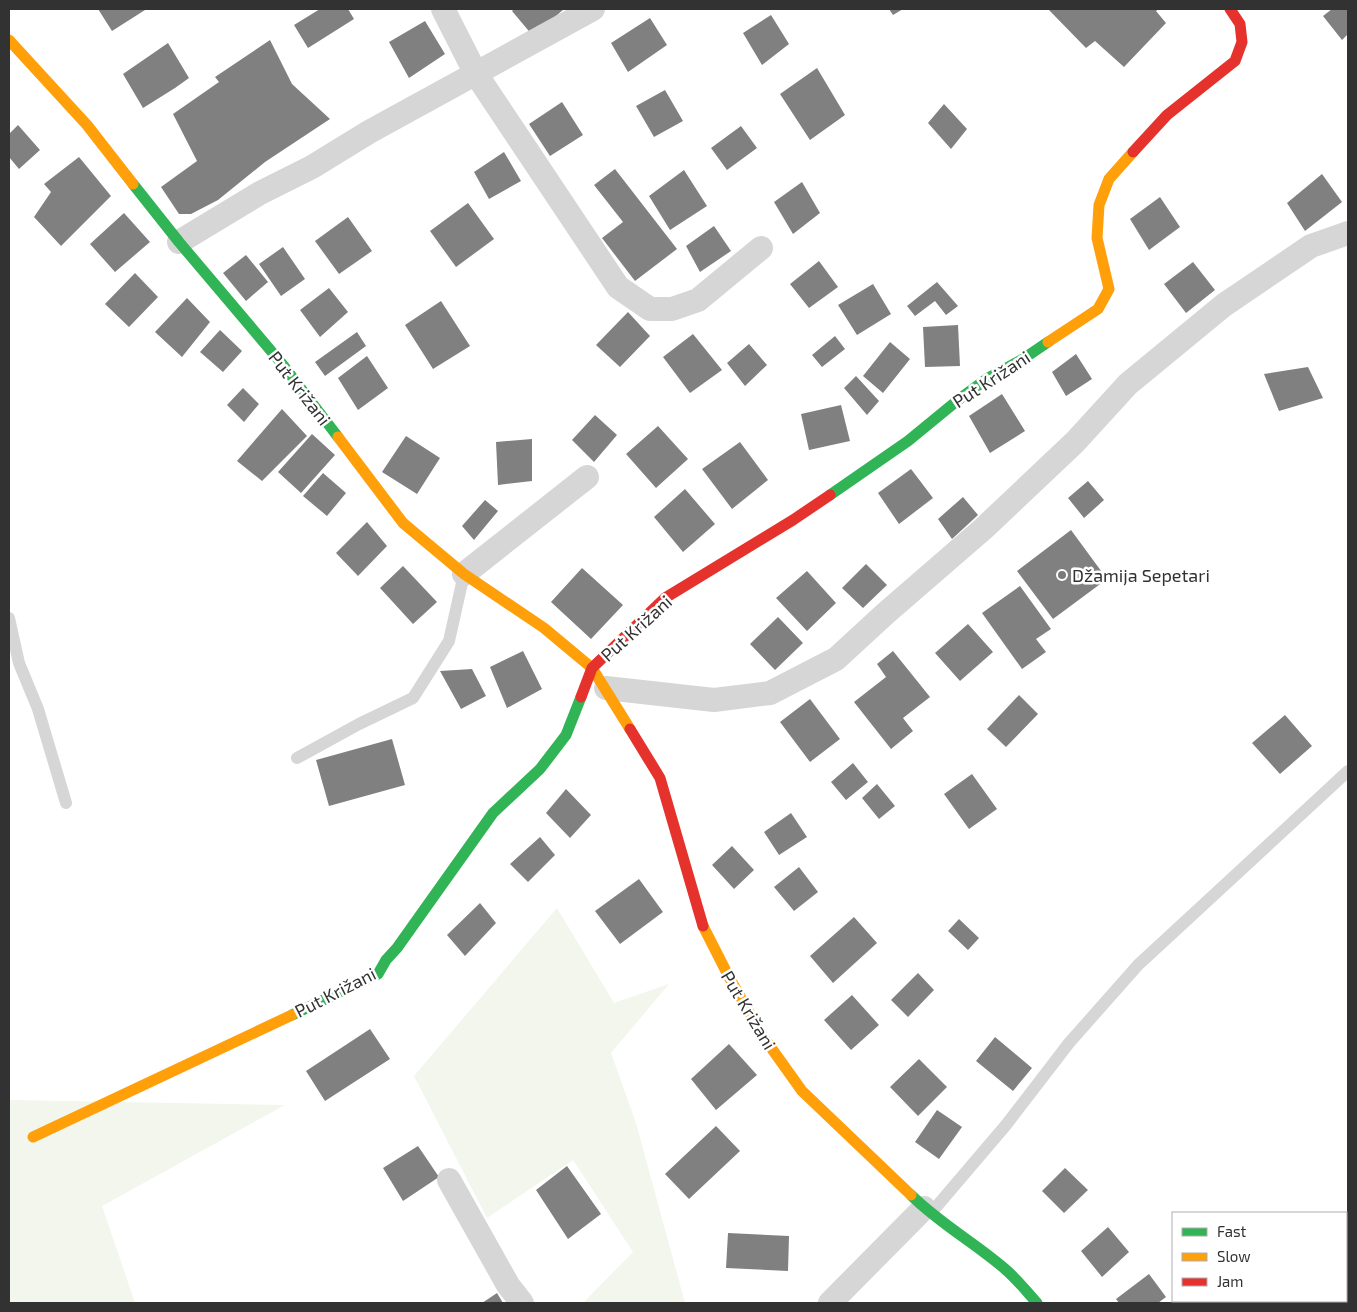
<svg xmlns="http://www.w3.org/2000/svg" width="1357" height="1312" font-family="'Exo 2',sans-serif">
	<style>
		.green { fill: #f2f6ed }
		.building { fill: #808080 }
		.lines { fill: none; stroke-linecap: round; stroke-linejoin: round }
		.lane { stroke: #d6d6d6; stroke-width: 12 }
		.street { stroke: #d6d6d6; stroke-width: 24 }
		.fast { stroke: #30b455; stroke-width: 11 }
		.slow { stroke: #ff9f0a; stroke-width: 11 }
		.jam { stroke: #e5322d; stroke-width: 11 }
		.poi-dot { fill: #7a7a7a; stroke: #fff; stroke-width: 2 }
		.labels { text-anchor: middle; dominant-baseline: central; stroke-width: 5; stroke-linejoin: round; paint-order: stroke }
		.street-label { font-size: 18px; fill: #323232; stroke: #fff }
		.poi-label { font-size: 18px; fill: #323232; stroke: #fff; text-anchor: start }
	</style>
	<rect width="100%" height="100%" fill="#fff"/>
	<path class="green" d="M557,908L614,1003L669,984L611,1053L636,1123L685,1303H583L633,1252L573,1160L487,1218L414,1076Z
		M9,1100L285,1105L102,1206L135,1303H9Z"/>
	<path class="building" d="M98,9H144L145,10L112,31Z
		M320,9H348L354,19L308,48L294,25Z
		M514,9H564L533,36L512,11Z
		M889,9H903L893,15Z
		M1048,9H1159L1156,11L1166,23L1124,67L1095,41L1086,48Z
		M1332,9H1348V34L1342,40L1323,16Z
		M771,15L789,44L762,65L743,33Z
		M650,18L667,45L628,72L611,43Z
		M425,21L445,54L409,78L389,42Z
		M270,40L292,84L330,119L265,162L218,200L191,214H179L161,187L197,161L173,114L219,82L215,77Z
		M168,43L189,78L175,88L143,108L123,74Z
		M817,68L845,115L810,140L780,94Z
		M665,90L683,121L654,137L636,106Z
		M562,102L583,135L550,156L529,124Z
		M944,104L967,129L951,149L928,123Z
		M18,125L40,150L19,169L9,157V134Z
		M741,126L757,148L727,170L711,148Z
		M504,152L521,181L489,199L474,172Z
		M79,157L111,196L61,246L34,217L51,192L44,184Z
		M615,169L677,249L635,281L602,238L623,222L594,185Z
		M684,170L707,206L670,230L649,196Z
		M1322,174L1342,202L1305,231L1287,203Z
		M802,182L820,213L793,234L774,202Z
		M1160,197L1180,227L1149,250L1130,219Z
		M468,203L494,239L456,267L430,231Z
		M124,213L150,242L115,272L90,244Z
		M348,217L372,251L339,274L315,241Z
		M714,226L731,251L700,272L686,246Z
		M283,247L305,279L281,296L259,264Z
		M246,255L268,282L246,301L223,273Z
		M819,261L838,287L809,308L790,284Z
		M1193,262L1215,290L1186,313L1164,284Z
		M135,273L158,297L129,327L105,304Z
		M937,282L958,306L946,315L935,301L915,316L907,306Z
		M873,284L891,314L857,335L838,305Z
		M329,288L348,312L320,337L300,310Z
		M187,298L210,322L182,357L155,332Z
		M441,301L470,346L433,369L405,325Z
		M628,312L650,336L620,367L596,345Z
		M958,325L960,366L925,367L923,327Z
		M220,330L242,351L223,372L200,352Z
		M357,332L366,346L325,376L315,362Z
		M693,334L722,370L690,393L663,357Z
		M835,336L845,349L822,367L812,355Z
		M890,342L910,359L883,393L863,376Z
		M749,344L767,365L745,386L727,363Z
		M1076,354L1092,379L1066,396L1052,372Z
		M367,356L388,388L358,410L338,378Z
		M1308,367L1323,398L1279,411L1264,374Z
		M856,376L879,401L867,415L844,388Z
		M243,388L259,404L244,422L227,405Z
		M1002,394L1025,431L990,453L969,416Z
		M841,405L850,441L809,450L801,414Z
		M282,409L307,436L262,481L237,461Z
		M595,415L617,435L594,462L572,440Z
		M658,426L688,459L656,488L626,454Z
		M312,434L335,455L301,493L278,472Z
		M406,436L440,458L417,494L382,472Z
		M532,439V481L498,485L496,442Z
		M740,442L768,480L732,509L702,469Z
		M911,469L933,498L899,524L878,493Z
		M323,473L346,493L327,516L303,496Z
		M1088,481L1104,500L1084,518L1068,498Z
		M685,489L715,524L683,552L654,517Z
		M963,497L978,515L952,539L938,519Z
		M485,500L498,511L474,540L462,526Z
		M367,522L387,546L358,576L336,553Z
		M1071,530L1107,579L1053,619L1017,571Z
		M866,564L887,585L863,608L842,588Z
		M403,566L437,602L413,624L380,588Z
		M582,568L623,605L591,639L551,602Z
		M807,571L836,603L807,631L776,598Z
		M1020,586L1051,629L1036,639L1046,652L1022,669L982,613Z
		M778,617L803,643L775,670L750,644Z
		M968,624L993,652L960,681L935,653Z
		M523,651L542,689L507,708L490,667Z
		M893,651L930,697L903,718L913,731L891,749L854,702L886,677L877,664Z
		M472,669L486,696L461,709L440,671Z
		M1019,695L1038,714L1006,747L987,729Z
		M810,699L840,739L810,762L780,722Z
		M1285,715L1312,746L1280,774L1252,743Z
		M392,739L405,785L329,806L316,760Z
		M853,763L868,782L846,800L831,782Z
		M972,774L997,809L969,829L944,794Z
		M877,784L895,806L879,819L862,798Z
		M566,789L591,815L570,838L546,813Z
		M791,813L807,837L779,855L764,832Z
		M540,837L555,855L528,882L510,864Z
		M732,846L754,870L734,889L712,865Z
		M799,867L818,892L794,911L774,887Z
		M639,879L663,912L620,944L595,911Z
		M480,903L496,923L465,956L447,935Z
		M854,917L877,943L833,983L810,956Z
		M959,919L979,938L968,950L948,931Z
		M918,973L934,990L908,1017L891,1000Z
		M852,995L879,1025L851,1050L824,1020Z
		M370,1029L390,1059L325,1101L306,1071Z
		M995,1037L1032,1068L1013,1091L976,1061Z
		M729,1044L757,1075L716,1110L691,1079Z
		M919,1059L947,1087L918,1116L890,1087Z
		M937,1110L962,1127L939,1159L915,1142Z
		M716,1126L740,1151L689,1199L665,1174Z
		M418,1146L439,1177L403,1201L383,1168Z
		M567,1166L601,1214L568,1239L536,1190Z
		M1065,1168L1088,1190L1064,1213L1042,1191Z
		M1108,1227L1129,1252L1102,1277L1081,1251Z
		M728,1233L789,1236L788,1271L726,1268Z
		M1149,1274L1166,1297L1158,1303H1119L1116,1299Z
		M497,1293L503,1303H482Z"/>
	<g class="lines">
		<path class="lane" d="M9,618L19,663L38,709L66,803
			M297,758L359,724L413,698L449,641L464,574
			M931,1213L1006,1125L1069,1043L1138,965L1348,771"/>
		<path class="street" d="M443,9L476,74L618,287L650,309H672L698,300L761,248
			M179,242L260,193L312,167L369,132L593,9
			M464,574L587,477
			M606,688L714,700L770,693L836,659L886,613L983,529L1075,442L1128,384L1224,305L1311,246L1348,233
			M449,1180L508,1285L522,1303
			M830,1303L924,1208"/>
		<path class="fast" d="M133,184L179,242L283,365L338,437
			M830,495L908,441L958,400L988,378L1023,359L1048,342
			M292,1015L378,974L386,960L397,948L493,813L540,769L566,735L581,697
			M911,1195C939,1223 975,1243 1005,1269C1017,1279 1027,1292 1037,1303"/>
		<path class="slow" d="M9,40L87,125L133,184
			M1048,342L1098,309L1109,289L1097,238L1099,205L1109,179L1133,152
			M338,437L403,523L464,574L544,628L592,668L630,729
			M703,926L729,977L762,1035L802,1091L911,1195
			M33,1137L292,1015"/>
		<path class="jam" d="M1133,152L1167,115L1235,61L1242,42L1240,24L1230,9
			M581,697L592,668L665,598L793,520L830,495
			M630,729L660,778L703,926"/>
	</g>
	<circle class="poi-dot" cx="1062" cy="575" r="5"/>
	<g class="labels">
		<g class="street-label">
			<text transform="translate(991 379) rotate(-33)">Put Križani</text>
			<text transform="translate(300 388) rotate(52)">Put Križani</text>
			<text transform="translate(636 628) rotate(-42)">Put Križani</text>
			<text transform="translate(335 992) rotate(-27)">Put Križani</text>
			<text transform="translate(749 1010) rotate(59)">Put Križani</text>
		</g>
		<g class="poi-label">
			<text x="1072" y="575">Džamija Sepetari</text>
		</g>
	</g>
	<rect width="1357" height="1312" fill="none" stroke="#323232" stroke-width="20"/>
	<rect x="1172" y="1212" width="175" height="90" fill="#ffffff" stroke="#adadad"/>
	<rect x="1182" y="1228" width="25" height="8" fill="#30b455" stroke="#adadad"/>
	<text x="1217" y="1237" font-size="15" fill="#323232">Fast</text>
	<rect x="1182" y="1253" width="25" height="8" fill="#ff9f0a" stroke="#adadad"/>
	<text x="1217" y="1262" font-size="15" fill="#323232">Slow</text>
	<rect x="1182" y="1278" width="25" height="8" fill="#e5322d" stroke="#adadad"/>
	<text x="1217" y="1287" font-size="15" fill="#323232">Jam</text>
</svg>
